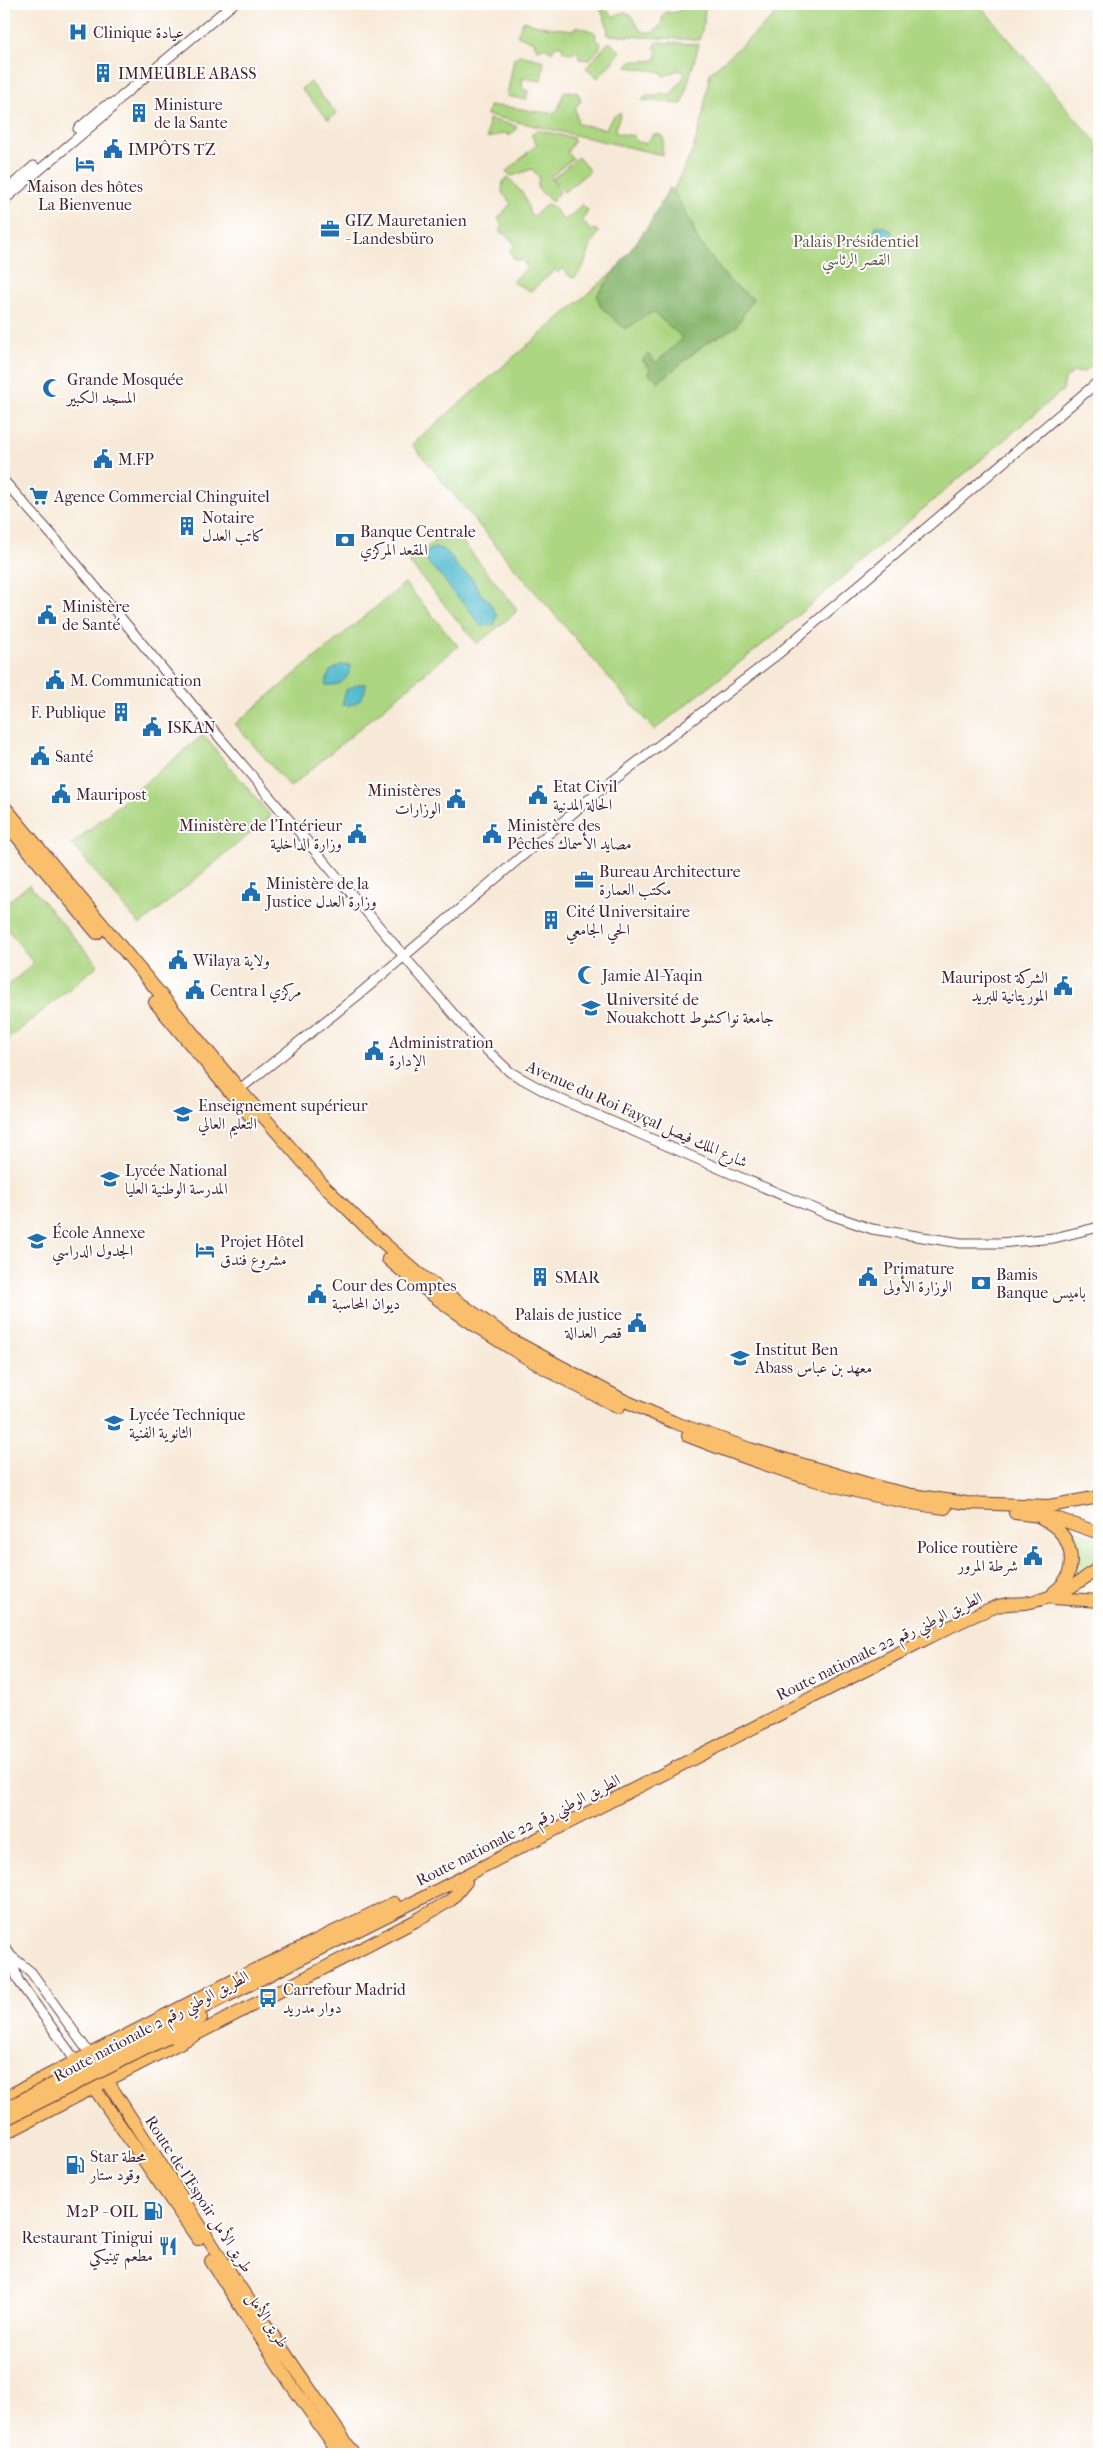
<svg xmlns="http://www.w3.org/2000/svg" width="1103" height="2458" font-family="'IM FELL French Canon',Amiri,serif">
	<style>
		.green { fill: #acd681; stroke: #7b7a56 }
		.forest { fill: #89b76f; stroke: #6a6b4d }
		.water { fill: #52bbcf; stroke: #4e6d7d }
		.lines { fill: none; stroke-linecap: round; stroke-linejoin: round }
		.tertiary-casing { stroke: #643d45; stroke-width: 11 }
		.trunk-casing { stroke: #643d45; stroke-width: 14 }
		.tertiary { stroke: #fff; stroke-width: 9 }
		.trunk { stroke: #f9bf6d; stroke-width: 12 }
		.trunk-bridge-casing { stroke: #643d45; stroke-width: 14; stroke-linecap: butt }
		.trunk-bridge { stroke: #f9bf6d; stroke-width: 12 }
		.labels { text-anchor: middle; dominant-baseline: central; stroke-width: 4; stroke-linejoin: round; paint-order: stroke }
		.poi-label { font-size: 16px; fill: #4a1f2b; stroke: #fff; text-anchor: start }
		.park-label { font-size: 16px; fill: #675645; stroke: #fff }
		.street-label { font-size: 16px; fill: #4a1f2b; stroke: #fff }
	</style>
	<rect width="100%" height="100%" fill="#fff"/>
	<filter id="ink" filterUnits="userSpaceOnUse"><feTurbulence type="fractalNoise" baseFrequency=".02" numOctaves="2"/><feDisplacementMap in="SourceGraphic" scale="10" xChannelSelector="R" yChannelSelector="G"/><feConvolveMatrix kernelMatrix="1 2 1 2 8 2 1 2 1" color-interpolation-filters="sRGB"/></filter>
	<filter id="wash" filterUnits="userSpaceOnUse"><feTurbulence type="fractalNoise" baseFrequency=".0096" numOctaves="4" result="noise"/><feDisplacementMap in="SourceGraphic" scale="20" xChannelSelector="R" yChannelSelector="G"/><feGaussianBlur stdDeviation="1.12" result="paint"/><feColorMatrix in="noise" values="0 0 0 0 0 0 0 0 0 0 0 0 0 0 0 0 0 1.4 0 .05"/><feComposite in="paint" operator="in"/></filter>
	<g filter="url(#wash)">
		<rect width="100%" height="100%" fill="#f7e9d7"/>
		<path class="green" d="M687,4H705L704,23L699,40L607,35L608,28L601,10L604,8L614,17L624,12L630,14L641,31L652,33L662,23V17L666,12C675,14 682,11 687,4Z
			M788,4H979L1099,146V359L1084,372H1073L1065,380L1063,390L777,633L654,730L506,558L412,444L626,261L659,219L693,150L702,119L710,73Z
			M523,21L546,27L573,30L576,26L594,32L596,34L595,39L601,43L599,49L589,60L579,59L578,51L570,53L563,51L562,46H555L552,52L544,47L537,49L534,42L517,35Z
			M609,42L621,52L598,78L586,68Z
			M657,42L699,44L682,104L642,100L646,96H656L661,93L670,95L683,79L685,72L679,70L663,76L661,72L627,67L631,61H649L656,59L657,51L654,47Z
			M520,55L544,61L541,81L523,78L522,89L528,91L526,100L507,96L514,58Z
			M310,82L336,113L329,120L301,89Z
			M570,91L578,93L581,101L575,108L578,124L605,129L612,118L619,113L621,114L615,129L616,133L634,136L636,142L646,143L654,134L661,135L664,140L662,146L663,155L487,115L489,106C511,105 532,113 554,113L558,109L564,92Z
			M489,119L516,126V130L509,136L507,133C500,133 495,137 487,138Z
			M537,130L573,138L574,142L567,152L573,158L550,177L560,192L552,202L537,188L539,177L532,169L512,176L506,172L537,144L531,135Z
			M578,157L590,171L564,192L552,179Z
			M508,177L524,195L530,214L534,216L547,204L552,206L563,220L570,217L582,204L588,210L582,220L591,231L594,229L599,232C586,247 590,264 574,278L569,276L563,268L558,273L555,270L531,291L512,282L527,268L523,260H515L510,251L515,245L507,235L499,232L503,227L498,219L511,203L502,193L503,181Z
			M448,530L457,535L516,608V612L477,644L409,562Z
			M405,583L458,646L290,787L235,724Z
			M203,735L271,816L140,925L72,844Z
			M29,885L98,965L5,1042L4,989L34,963L4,925V905Z
			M1062,1525L1096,1537L1099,1543V1560L1081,1577L1070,1582Z"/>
		<path class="forest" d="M669,188L674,191L692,224L696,237L729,281L753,299L736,327L706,343L659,382L648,373L650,369L642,360L648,354L656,363L683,338L653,312L625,329L600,306L597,295L649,225Z"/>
		<path class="water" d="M876,226H883L892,231L894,246L889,248L877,242L874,233Z
			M433,548L443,549L450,555L458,568L472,578L480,593L488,600L497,615L494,625L482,626C472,618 471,610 465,604C453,594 454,594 445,581C441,573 413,558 433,548Z
			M341,665H351C349,679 340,687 325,685L330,671Z
			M358,684H366C365,698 356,707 342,705L346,690Z"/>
	</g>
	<g filter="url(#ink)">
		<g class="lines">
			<g class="tertiary-casing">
				<path id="tertiary" d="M78,129L105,106L113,103
					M4,192L34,166
					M4,200L109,111L121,97L233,4
					M4,481L66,551L204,719L419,974L474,1038L510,1072L555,1097L730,1173L825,1213L872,1229L961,1243H1000L1054,1238L1099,1227
					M236,1092L357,996L593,796L778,654L1099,381
					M4,1946L11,1956L31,1972L90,2054
					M11,1957L18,1980L75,2060"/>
			</g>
			<g class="trunk-casing">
				<path id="trunk" d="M4,806L240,1090L325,1187L370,1231L419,1274L510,1339L623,1400L673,1422L750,1449L882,1488L912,1495L966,1503L1049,1506L1099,1497
					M4,821L97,933
					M155,1002L251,1117
					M388,1259C458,1320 536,1367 619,1407
					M688,1436C770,1468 857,1497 945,1508
					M1015,1513L1056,1518L1099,1533
					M1043,1520C1073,1532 1082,1572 1054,1592
					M1053,1598L1099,1601
					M163,2028L426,1896L922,1641C947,1628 972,1615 998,1606C1008,1603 1015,1604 1025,1603C1053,1599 1078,1585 1099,1567
					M169,2037L201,2018
					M90,2054L235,2280L354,2454
					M75,2060L198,2239
					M4,2098L244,1975L394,1903
					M4,2134L415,1921L451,1900L466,1882
					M211,2261L290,2383L340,2454"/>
			</g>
			<use href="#tertiary" class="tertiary"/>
			<use href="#trunk" class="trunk"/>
			<g class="trunk-bridge-casing">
				<path id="trunk-bridge" d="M4,2109L163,2028
					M4,2120L169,2037"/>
			</g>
			<use href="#trunk-bridge" class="trunk-bridge"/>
		</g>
	</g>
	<defs>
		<g id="hospital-bare" transform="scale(1.5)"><path d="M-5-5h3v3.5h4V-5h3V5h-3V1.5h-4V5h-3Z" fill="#1f6fb2" stroke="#fff" stroke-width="2.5" paint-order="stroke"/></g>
		<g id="building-bare" transform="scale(1.5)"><path d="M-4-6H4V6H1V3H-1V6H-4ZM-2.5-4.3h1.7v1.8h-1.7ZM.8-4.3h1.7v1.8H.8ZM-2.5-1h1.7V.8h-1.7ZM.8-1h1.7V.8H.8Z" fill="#1f6fb2" stroke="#fff" stroke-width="2.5" paint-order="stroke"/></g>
		<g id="civic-bare" transform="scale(1.5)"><path d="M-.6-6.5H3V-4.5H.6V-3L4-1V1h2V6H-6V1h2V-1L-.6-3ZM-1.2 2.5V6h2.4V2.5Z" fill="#1f6fb2" stroke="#fff" stroke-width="2.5" paint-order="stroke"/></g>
		<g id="hotel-bare" transform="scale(1.5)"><path d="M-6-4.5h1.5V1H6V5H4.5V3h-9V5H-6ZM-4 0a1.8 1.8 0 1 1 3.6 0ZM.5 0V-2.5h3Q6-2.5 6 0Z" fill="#1f6fb2" stroke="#fff" stroke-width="2.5" paint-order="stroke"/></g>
		<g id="office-bare" transform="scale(1.5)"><path d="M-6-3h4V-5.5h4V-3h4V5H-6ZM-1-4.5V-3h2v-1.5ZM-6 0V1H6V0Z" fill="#1f6fb2" stroke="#fff" stroke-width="2.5" paint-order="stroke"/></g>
		<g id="mosque-bare" transform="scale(1.5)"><path d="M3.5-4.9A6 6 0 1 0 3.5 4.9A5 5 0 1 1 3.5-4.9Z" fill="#1f6fb2" stroke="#fff" stroke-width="2.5" paint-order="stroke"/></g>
		<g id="supermarket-bare" transform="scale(1.5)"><path d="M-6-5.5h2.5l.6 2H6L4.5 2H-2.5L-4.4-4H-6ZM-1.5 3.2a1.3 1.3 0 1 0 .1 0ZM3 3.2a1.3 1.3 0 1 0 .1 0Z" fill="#1f6fb2" stroke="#fff" stroke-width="2.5" paint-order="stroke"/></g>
		<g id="bank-bare" transform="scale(1.5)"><path d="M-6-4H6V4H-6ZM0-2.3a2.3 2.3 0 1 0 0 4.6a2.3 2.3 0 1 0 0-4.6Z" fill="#1f6fb2" stroke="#fff" stroke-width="2.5" paint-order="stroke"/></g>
		<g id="university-bare" transform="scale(1.5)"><path d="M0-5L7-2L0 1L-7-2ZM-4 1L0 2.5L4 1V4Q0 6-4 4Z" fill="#1f6fb2" stroke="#fff" stroke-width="2.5" paint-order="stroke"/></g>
		<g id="school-bare" transform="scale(1.5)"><path d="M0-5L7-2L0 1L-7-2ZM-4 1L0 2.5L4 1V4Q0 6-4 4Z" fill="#1f6fb2" stroke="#fff" stroke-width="2.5" paint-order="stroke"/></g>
		<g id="bus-bare" transform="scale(1.5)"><path d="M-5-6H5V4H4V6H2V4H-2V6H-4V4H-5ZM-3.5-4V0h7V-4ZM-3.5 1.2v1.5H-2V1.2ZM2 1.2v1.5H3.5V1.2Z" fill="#1f6fb2" stroke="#fff" stroke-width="2.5" paint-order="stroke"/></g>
		<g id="fuel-bare" transform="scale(1.5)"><path d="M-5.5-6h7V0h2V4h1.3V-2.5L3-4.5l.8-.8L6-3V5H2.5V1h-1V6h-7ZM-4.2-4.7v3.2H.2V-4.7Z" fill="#1f6fb2" stroke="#fff" stroke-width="2.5" paint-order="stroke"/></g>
		<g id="restaurant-bare" transform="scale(1.5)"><path d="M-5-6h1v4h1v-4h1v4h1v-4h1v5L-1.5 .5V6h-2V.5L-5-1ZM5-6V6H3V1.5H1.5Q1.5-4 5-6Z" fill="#1f6fb2" stroke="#fff" stroke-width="2.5" paint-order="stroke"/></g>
	</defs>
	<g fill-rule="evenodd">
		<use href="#hospital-bare" x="78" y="32"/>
		<use href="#building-bare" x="103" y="73"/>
		<use href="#building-bare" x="139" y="113"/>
		<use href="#civic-bare" x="113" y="149"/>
		<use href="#hotel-bare" x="85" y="164"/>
		<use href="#office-bare" x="330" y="229"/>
		<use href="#mosque-bare" x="52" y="388"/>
		<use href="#civic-bare" x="103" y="459"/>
		<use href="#supermarket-bare" x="39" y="496"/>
		<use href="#building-bare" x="187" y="526"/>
		<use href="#bank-bare" x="345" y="540"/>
		<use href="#civic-bare" x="47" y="615"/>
		<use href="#civic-bare" x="55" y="680"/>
		<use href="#building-bare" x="121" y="712"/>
		<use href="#civic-bare" x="152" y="727"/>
		<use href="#civic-bare" x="40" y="756"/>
		<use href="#civic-bare" x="61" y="794"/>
		<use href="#civic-bare" x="538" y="795"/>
		<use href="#civic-bare" x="456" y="799"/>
		<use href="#civic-bare" x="357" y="834"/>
		<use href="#civic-bare" x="492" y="834"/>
		<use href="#office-bare" x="584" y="880"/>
		<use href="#civic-bare" x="251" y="892"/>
		<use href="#building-bare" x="551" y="920"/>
		<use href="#civic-bare" x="178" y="960"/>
		<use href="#mosque-bare" x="587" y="975"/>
		<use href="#civic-bare" x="1063" y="986"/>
		<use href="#civic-bare" x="195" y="990"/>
		<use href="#university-bare" x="591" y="1008"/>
		<use href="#civic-bare" x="374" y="1051"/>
		<use href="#school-bare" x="183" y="1114"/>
		<use href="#school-bare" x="110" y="1179"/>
		<use href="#school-bare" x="37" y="1241"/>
		<use href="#hotel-bare" x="205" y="1250"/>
		<use href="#building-bare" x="540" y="1277"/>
		<use href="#civic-bare" x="868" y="1277"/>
		<use href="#bank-bare" x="981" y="1283"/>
		<use href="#civic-bare" x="317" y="1294"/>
		<use href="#civic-bare" x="637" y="1323"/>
		<use href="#university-bare" x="740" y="1358"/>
		<use href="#university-bare" x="114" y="1423"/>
		<use href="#civic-bare" x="1033" y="1556"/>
		<use href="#bus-bare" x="268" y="1998"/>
		<use href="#fuel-bare" x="75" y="2165"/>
		<use href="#fuel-bare" x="153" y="2211"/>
		<use href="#restaurant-bare" x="168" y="2246"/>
	</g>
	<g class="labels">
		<g class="poi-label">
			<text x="93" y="32">Clinique عيادة</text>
			<text x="118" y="73">IMMEUBLE ABASS</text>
			<text x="154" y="104">Ministure<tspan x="154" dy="18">de la Sante</tspan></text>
			<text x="128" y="149">IMPÔTS TZ</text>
			<text x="85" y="186" text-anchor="middle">Maison des hôtes<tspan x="85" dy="18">La Bienvenue</tspan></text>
			<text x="345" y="220">GIZ Mauretanien<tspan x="345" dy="18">- Landesbüro</tspan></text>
			<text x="67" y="379">Grande Mosquée<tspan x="67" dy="18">المسجد الكبير</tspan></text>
			<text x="118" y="459">M.FP</text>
			<text x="54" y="496">Agence Commercial Chinguitel</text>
			<text x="202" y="517">Notaire<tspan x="202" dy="18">كاتب العدل</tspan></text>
			<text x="360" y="531">Banque Centrale<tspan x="360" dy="18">المقعد المركزي</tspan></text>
			<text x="62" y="606">Ministère<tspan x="62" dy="18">de Santé</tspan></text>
			<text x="70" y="680">M. Communication</text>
			<text x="106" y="712" text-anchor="end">F. Publique</text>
			<text x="167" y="727">ISKAN</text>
			<text x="55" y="756">Santé</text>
			<text x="553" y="786">Etat Civil<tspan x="553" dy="18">الحالة المدنية</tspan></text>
			<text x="441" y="790" text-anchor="end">Ministères<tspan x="441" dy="18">الوزارات</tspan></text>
			<text x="76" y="794">Mauripost</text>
			<text x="342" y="825" text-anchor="end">Ministère de l'Intérieur<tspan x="342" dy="18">وزارة الداخلية</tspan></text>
			<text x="507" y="825">Ministère des<tspan x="507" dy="18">Pêches مصايد الأسماك</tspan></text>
			<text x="599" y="871">Bureau Architecture<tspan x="599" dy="18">مكتب العمارة</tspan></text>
			<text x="266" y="883">Ministère de la<tspan x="266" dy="18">Justice وزارة العدل</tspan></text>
			<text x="566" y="911">Cité Universitaire<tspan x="566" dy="18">الحي الجامعي</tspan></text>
			<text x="193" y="960">Wilaya ولاية</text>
			<text x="602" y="975">Jamie Al-Yaqin</text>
			<text x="1048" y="977" text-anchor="end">Mauripost الشركة<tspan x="1048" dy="18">الموريتانية للبريد</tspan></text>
			<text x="210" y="990">Centra l مركزي</text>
			<text x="606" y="999">Université de<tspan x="606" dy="18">Nouakchott جامعة نواكشوط</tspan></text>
			<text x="389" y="1042">Administration<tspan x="389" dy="18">الإدارة</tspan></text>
			<text x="198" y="1105">Enseignement supérieur<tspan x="198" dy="18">التعليم العالي</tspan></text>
			<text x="125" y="1170">Lycée National<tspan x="125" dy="18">المدرسة الوطنية العليا</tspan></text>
			<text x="52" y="1232">École Annexe<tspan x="52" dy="18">الجدول الدراسي</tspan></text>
			<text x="220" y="1241">Projet Hôtel<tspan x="220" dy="18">مشروع فندق</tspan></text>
			<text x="883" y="1268">Primature<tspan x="883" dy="18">الوزارة الأولى</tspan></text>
			<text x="996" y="1274">Bamis<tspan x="996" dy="18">Banque باميس</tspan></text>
			<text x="555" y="1277">SMAR</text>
			<text x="332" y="1285">Cour des Comptes<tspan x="332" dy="18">ديوان المحاسبة</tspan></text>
			<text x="622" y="1314" text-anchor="end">Palais de justice<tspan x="622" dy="18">قصر العدالة</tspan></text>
			<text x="755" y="1349">Institut Ben<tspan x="755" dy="18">Abass معهد بن عباس</tspan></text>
			<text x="129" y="1414">Lycée Technique<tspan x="129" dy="18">الثانوية الفنية</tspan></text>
			<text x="1018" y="1547" text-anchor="end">Police routière<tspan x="1018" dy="18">شرطة المرور</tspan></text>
			<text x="283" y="1989">Carrefour Madrid<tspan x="283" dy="18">دوار مدريد</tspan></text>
			<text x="90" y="2156">Star محطة<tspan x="90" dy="18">وقود ستار</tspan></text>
			<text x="138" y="2211" text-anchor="end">M2P - OIL</text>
			<text x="153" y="2237" text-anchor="end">Restaurant Tinigui<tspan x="153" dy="18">مطعم تينيكي</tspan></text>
		</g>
		<g class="park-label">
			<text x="856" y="241">Palais Présidentiel<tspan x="856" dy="18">القصر الرئاسي</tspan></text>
		</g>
		<g class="street-label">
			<text transform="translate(637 1114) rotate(24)">Avenue du Roi Fayçal شارع الملك فيصل</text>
			<text transform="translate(879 1646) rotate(-26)">Route nationale 22 الطريق الوطني رقم</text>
			<text transform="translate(518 1830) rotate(-27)">Route nationale 22 الطريق الوطني رقم</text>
			<text transform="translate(151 2026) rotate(-28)">Route nationale الطريق الوطني رقم 2</text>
			<text transform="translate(199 2194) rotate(57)">Route de l’Espoir طريق الأمل</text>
			<text transform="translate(268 2320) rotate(57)">طريق الأمل</text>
		</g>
	</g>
	<rect width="1103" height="2458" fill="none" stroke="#fff" stroke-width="20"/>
</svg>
